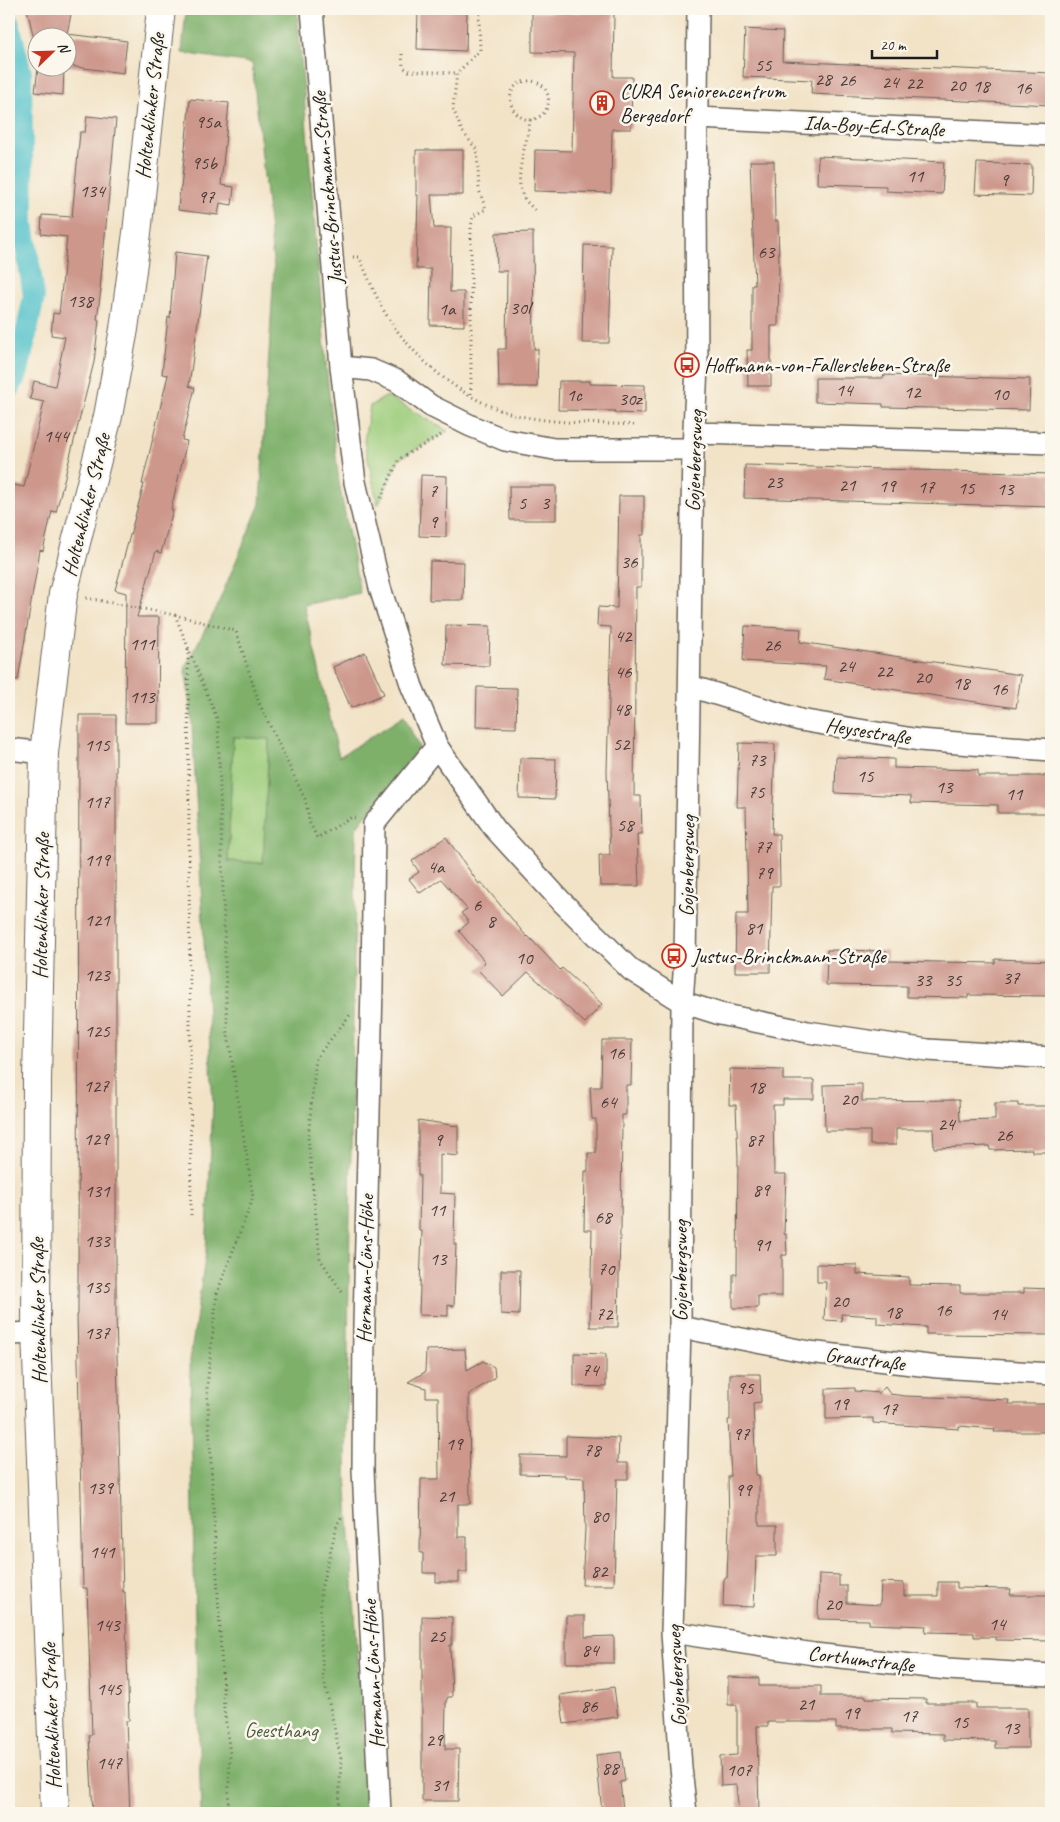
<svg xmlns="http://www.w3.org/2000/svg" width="1060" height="1822" font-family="Caveat,sans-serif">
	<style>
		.green { fill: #9dcc7b; stroke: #5c744c }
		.forest { fill: #7eb06b; stroke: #4d6644; fill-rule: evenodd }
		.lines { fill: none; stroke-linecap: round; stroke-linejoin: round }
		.canal { stroke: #56c3cc; stroke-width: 22 }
		.building { fill: #cd978c }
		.street-casing { stroke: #676258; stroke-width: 24 }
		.secondary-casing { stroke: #676258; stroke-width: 30 }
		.path { stroke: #676258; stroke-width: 3; stroke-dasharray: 1 4; stroke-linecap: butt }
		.street { stroke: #fff; stroke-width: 21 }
		.secondary { stroke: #fff; stroke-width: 28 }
		.labels { text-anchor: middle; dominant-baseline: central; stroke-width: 5; stroke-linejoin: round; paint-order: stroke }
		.number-label { font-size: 19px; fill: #483b38 }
		.poi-label { font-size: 21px; fill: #1c1c1c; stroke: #fbf7ec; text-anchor: start }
		.street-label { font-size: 21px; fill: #1c1c1c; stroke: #fbf7ec }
		.park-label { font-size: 21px; fill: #495a3d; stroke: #fbf7ec }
	</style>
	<rect width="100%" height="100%" fill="#fbf7ec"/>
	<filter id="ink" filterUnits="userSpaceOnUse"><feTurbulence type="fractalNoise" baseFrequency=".02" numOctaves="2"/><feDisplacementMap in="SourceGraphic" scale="10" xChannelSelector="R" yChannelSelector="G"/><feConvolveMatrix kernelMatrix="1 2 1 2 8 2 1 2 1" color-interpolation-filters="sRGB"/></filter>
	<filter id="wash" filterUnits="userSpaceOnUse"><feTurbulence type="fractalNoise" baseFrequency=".0096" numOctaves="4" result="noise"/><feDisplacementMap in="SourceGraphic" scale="20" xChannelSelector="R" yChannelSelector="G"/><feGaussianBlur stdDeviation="1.12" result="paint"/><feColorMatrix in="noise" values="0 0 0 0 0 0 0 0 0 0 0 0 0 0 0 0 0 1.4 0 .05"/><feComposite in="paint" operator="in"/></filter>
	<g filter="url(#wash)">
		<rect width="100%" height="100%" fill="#f2e3c7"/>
		<path class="green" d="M387,396L448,431L399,459L378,505L364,441L370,406Z
			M233,737L269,739L264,863L228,861Z"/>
		<path class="forest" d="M186,9H297L327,375L339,483L360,593L304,605L339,757L404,716L419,747L356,828L346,1475L368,1813H201L195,1618L190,1360L206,1252L213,1104L192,724L185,667L215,611L260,504L274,269L252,63L182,53ZM233,737L269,739L263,863L228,861Z"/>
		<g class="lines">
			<path class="canal" d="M9,24L21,73L23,223L34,297L18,371L9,389"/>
		</g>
		<g id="blocks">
			<path class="building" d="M27,9H72L67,34L127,41L123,73L68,66V38H38V56Z
				M418,9H467L466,51L417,49Z
				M532,12L614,13L613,77H632L631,129H612L611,193L534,191L535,150L572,151L574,53L532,52Z
				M745,29L783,31L782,61L1051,73V105L811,94L812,80L743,77Z
				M38,68H64L63,95L35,92Z
				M190,99L229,103L221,185L234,187L232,205L220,203L218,215L178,210L180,188H181Z
				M87,116L116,119L100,289H101L97,319L99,320L94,362L56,512L52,511L43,551L40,550L18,680L9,679V484L24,487L44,402L30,399L34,381L55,386L65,337L51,335L53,313L59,314L67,237L41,234L42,215L72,217L80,132H85Z
				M416,150H463V195H431L434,228H451L450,292H464V326L430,325L431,269H416L418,195H416Z
				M818,156L944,162L942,194L886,191V186L817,184Z
				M750,161H774L775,221H778L779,262L778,326H771V386H748L747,350H752V285H755Z
				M977,163L1032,165L1031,196L975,194Z
				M533,232L534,349H538L537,387H499L498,349H506L507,271H497L496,233Z
				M584,245L612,246L609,343H582Z
				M175,252L207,256L189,386L195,388L182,440L187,441L171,509L173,510L161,553L156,551L137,617H159L158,723H125L126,593L115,590L144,484H142L168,375L162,374L168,317L170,318Z
				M884,375L1030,379L1029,410L883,407V404L815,402V378H883Z
				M559,381H590V384L645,385V414L615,413V411L558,410Z
				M745,465L1051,474V507L744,498Z
				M421,475L447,476L446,537L419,536Z
				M509,486H556V520H510Z
				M619,496H644V535H641V587H636L634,796H641L642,834H637L639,886H600L599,855H610L607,771L611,627L597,626L598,607L617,608Z
				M430,561L464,562L463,600H429Z
				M446,625L490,626L489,666L445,665Z
				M745,626L801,629L800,642L1021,675L1016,708L824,679L826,666L743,661Z
				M365,652L384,694L351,708L333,667Z
				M477,687L517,688L516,728L476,727Z
				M79,715H116V1314L123,1592H125L129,1721H126L130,1813H93L89,1735H92L87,1588H83L77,1315H78Z
				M739,743L775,744L772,834H779L780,886H772L770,972H735L736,914H748L746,807H737Z
				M836,757L894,759V768L978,770V776H1051V813H998V805L911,803V796L835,793Z
				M520,758L556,759L555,799L519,798Z
				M446,837L479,884L481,882L527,937L528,936L560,970L562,968L602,1004L585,1023L528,972L503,996L478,970L485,962L459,931L469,922L461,913L467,909L441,879L420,893L409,879L419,872L412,861Z
				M827,950L887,951V961L995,963V959L1051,961V996L968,995V998L907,997V986L826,985Z
				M602,1040H632L631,1085H626V1115H622L621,1230H620L618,1327H590L592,1230H584L585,1171H588V1153H596V1119H592L590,1087H601Z
				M730,1069L783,1070V1080H814V1099H783V1105H773L774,1174H786L784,1234H786L787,1255H782V1296H758V1308H733V1274H737L738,1158L736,1105H729Z
				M862,1084V1101L959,1100L960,1121L995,1120V1103H1018V1106H1051V1152H1032V1149L990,1150L989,1146L934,1148L933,1129H896V1145H870V1131H825L824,1085Z
				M418,1120L458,1126V1156L440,1154V1193L455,1194L454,1244H456L454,1306L448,1305V1316L419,1315L422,1231H419L420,1175H418Z
				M817,1264L857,1265V1274L909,1277V1285L960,1286V1293H1024V1288L1051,1289V1335L926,1334V1327L877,1324V1316L841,1314L842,1321L824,1320L826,1282H817Z
				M501,1270H520L519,1315L501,1314Z
				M465,1349L467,1370L483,1361L494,1367L495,1378L469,1394L470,1504H458V1537H467V1572H459V1582H436V1573H423V1553H420L421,1479H439L438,1397H426V1388L408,1382L425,1372L426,1350Z
				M574,1353L606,1354V1387L574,1386Z
				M730,1374H760L761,1402L753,1403L756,1475H759V1525H777V1556H756L754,1607L723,1606L724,1578H727L729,1524L728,1476H731L728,1420H730Z
				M885,1387L890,1394L905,1396L1009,1400L1008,1404H1051V1432H994L995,1429L959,1426V1429L873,1423V1418L826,1419V1389L855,1388V1391L879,1393Z
				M566,1436L619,1438L618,1463H628V1479H617L614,1585H582L585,1529L584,1478L565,1477V1475L520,1474V1455L566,1456Z
				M819,1574L839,1575V1586H847V1603L880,1605L881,1582L904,1583V1596H938V1582H957V1588L1011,1589L1010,1595H1051V1641L996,1640V1637H974V1633L925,1632L926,1626L869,1624V1620L818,1619Z
				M422,1616L452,1617V1645H450L452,1697H448L446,1701L445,1749H459L458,1801H422Z
				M566,1616H585V1637L614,1636V1663H566Z
				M728,1677L759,1678V1686H821V1696H866V1698L926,1699V1703H976V1708H1028V1748H995V1741L943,1740V1734L892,1733V1729H836V1722H768V1726H757L759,1813H739L736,1785L721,1786L720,1756L737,1755V1705H728Z
				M614,1687L618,1717L564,1724L560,1695Z
				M621,1752L625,1781L620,1782L623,1810L602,1812L596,1755Z"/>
		</g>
	</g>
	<g filter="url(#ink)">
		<use href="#blocks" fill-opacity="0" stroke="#676258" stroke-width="1"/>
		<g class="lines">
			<g class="street-casing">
				<path id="street" d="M312,9L341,367L355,482L380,588L412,687L437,746L443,755L495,829L561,901L631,970L682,1002L720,1014L808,1032L928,1050L1051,1058
					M698,118L1051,135
					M341,367L371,370L397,381L431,406L471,426L505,440L554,449H693
					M695,433L1051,443
					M690,686L800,720L919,740L1051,750
					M9,749L44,753
					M680,1327L809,1352L938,1367L1051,1374
					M9,1334L36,1333
					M672,1632L814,1654L947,1669L1051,1675
					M380,1813L363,1470L364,1324L372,987L374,824L437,746
					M686,1813L681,1768L672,1632L680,1327L682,1002L685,960L693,449L697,367L696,193L698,9"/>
			</g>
			<g class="secondary-casing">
				<path id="secondary" d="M55,1813L36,1333L37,1080L44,753L63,594L108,416L124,329L137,233L161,9"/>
			</g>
			<path class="path" d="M402,54L403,67L409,71L457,73
				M530,120C557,116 553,79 527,81C504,83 505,117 530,120C528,143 512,176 524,198C527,203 531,206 535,210
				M353,257H359C369,278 377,302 391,322C420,365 470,405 521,416C559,424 598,423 636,425
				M471,394V227L473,216L486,209L479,190L477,150L462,131L453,108L457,73L480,50L479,17L481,9
				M381,498L399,459L441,435
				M86,598L175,615L236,631L259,703L305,799L310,823L317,838L352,817L355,818
				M175,615L218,721L227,1028L253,1198L217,1293L207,1387L224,1709L230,1754L228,1813
				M188,649L191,1216
				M342,1292L320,1259L308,1138L316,1058L350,1015
				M337,1813L339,1809L341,1759L323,1675L320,1627L321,1589L337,1525L343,1514"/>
			<use href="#street" class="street"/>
			<use href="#secondary" class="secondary"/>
		</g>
	</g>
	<defs>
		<g id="building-ring" transform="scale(1.25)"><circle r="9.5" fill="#fbf7ec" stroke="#c8321e" stroke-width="1.5"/><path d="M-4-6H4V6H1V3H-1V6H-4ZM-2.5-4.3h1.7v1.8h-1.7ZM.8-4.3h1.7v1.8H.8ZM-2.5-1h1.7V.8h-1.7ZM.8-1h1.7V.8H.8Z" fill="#c8321e"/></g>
		<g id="bus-ring" transform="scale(1.25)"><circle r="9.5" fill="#fbf7ec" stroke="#c8321e" stroke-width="1.5"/><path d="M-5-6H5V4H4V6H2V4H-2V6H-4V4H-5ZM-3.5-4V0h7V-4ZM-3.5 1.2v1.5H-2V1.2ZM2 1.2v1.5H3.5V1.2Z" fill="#c8321e"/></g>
	</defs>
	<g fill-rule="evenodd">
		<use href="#building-ring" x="602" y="103"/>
		<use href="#bus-ring" x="687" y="365"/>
		<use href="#bus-ring" x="674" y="956"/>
	</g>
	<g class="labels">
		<g class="number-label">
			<text x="763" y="65">55</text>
			<text x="823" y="79">28</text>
			<text x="847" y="80">26</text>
			<text x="890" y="82">24</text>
			<text x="914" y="83">22</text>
			<text x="957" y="85">20</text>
			<text x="981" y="86">18</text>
			<text x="1023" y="88">16</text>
			<text x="208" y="122">95a</text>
			<text x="204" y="163">95b</text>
			<text x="915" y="176">11</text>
			<text x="1004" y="180">9</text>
			<text x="92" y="191">134</text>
			<text x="206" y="197">97</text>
			<text x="766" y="252">63</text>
			<text x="80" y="301">138</text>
			<text x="520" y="308">30l</text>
			<text x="447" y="309">1a</text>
			<text x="844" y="390">14</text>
			<text x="912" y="392">12</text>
			<text x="1000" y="394">10</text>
			<text x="574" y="395">1c</text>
			<text x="630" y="399">30z</text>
			<text x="56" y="436">144</text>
			<text x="774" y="482">23</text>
			<text x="847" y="485">21</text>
			<text x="887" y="486">19</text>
			<text x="926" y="487">17</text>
			<text x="966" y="488">15</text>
			<text x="1005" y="489">13</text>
			<text x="433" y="491">7</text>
			<text x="522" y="503">5</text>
			<text x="545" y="503">3</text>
			<text x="433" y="522">9</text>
			<text x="629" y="562">36</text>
			<text x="623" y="636">42</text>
			<text x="142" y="644">111</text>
			<text x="772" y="645">26</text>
			<text x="846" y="666">24</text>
			<text x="884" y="671">22</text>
			<text x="623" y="672">46</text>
			<text x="923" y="677">20</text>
			<text x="961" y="683">18</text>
			<text x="999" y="689">16</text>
			<text x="142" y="697">113</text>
			<text x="622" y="709">48</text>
			<text x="621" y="744">52</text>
			<text x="97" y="745">115</text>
			<text x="757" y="760">73</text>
			<text x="865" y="776">15</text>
			<text x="944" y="787">13</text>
			<text x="756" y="792">75</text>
			<text x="1014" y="794">11</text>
			<text x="97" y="802">117</text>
			<text x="625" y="825">58</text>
			<text x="763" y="847">77</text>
			<text x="97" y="860">119</text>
			<text x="436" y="867">4a</text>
			<text x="764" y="873">79</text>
			<text x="477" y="905">6</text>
			<text x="97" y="920">121</text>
			<text x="491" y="921">8</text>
			<text x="754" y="928">81</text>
			<text x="524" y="958">10</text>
			<text x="97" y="975">123</text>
			<text x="1011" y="978">37</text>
			<text x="923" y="980">33</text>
			<text x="953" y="980">35</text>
			<text x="97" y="1031">125</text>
			<text x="616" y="1053">16</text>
			<text x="96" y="1086">127</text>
			<text x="756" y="1087">18</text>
			<text x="849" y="1099">20</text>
			<text x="608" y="1102">64</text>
			<text x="946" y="1124">24</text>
			<text x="1004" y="1135">26</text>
			<text x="96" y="1139">129</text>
			<text x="438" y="1140">9</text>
			<text x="755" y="1140">87</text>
			<text x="761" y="1190">89</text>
			<text x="97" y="1191">131</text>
			<text x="437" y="1210">11</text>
			<text x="603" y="1217">68</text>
			<text x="97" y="1241">133</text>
			<text x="762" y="1245">91</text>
			<text x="438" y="1259">13</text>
			<text x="606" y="1269">70</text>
			<text x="97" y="1287">135</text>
			<text x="840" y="1301">20</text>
			<text x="943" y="1310">16</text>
			<text x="893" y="1312">18</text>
			<text x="604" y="1314">72</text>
			<text x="998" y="1314">14</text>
			<text x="97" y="1333">137</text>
			<text x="590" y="1370">74</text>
			<text x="745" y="1388">95</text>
			<text x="840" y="1404">19</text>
			<text x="889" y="1409">17</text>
			<text x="741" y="1434">97</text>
			<text x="454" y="1444">19</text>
			<text x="592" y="1450">78</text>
			<text x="100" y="1488">139</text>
			<text x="743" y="1490">99</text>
			<text x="446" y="1496">21</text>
			<text x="600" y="1516">80</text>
			<text x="102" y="1552">141</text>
			<text x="599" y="1571">82</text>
			<text x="833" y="1604">20</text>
			<text x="997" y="1624">14</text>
			<text x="107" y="1625">143</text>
			<text x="437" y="1636">25</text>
			<text x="590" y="1650">84</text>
			<text x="109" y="1689">145</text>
			<text x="806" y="1704">21</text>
			<text x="589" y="1706">86</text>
			<text x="851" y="1713">19</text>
			<text x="909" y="1716">17</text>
			<text x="960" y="1722">15</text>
			<text x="1011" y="1728">13</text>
			<text x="434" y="1740">29</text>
			<text x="109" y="1763">147</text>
			<text x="610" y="1768">88</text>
			<text x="739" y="1770">107</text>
			<text x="440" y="1785">31</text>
		</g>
		<g class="poi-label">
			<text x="620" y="91">CURA Seniorencentrum<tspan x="620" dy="24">Bergedorf</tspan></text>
			<text x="704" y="365">Hoffmann-von-Fallersleben-Straße</text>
			<text x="692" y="956">Justus-Brinckmann-Straße</text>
		</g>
		<g class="street-label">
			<text transform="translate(150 106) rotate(-84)">Holtenklinker Straße</text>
			<text transform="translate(874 126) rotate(3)">Ida-Boy-Ed-Straße</text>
			<text transform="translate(327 188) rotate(-95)">Justus-Brinckmann-Straße</text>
			<text transform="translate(694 461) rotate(-88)">Gojenbergsweg</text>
			<text transform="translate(86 505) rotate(-76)">Holtenklinker Straße</text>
			<text transform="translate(868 731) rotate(9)">Heysestraße</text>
			<text transform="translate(687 866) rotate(-89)">Gojenbergsweg</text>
			<text transform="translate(41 906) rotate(-89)">Holtenklinker Straße</text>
			<text transform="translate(365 1269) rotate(-89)">Hermann-Löns-Höhe</text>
			<text transform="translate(680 1271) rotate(-90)">Gojenbergsweg</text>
			<text transform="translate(38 1311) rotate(-91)">Holtenklinker Straße</text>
			<text transform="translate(865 1359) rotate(7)">Graustraße</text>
			<text transform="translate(861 1659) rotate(7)">Corthumstraße</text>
			<text transform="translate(373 1674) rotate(-93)">Hermann-Löns-Höhe</text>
			<text transform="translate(676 1676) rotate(-93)">Gojenbergsweg</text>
			<text transform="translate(51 1716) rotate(-92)">Holtenklinker Straße</text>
		</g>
		<g class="park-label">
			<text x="281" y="1730">Geesthang</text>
		</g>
	</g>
	<rect width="1060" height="1822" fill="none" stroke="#fbf7ec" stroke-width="30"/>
	<g transform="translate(52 52) rotate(67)"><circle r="24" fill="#fbf7ec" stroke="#a29f99"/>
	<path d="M0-4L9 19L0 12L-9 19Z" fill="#c8321e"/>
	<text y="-8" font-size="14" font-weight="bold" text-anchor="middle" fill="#1c1c1c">N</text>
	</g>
	<path d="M872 50v8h65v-8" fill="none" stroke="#1c1c1c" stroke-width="2.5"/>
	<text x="880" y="50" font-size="15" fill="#1c1c1c" stroke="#fbf7ec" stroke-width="4" paint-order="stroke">20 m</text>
</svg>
